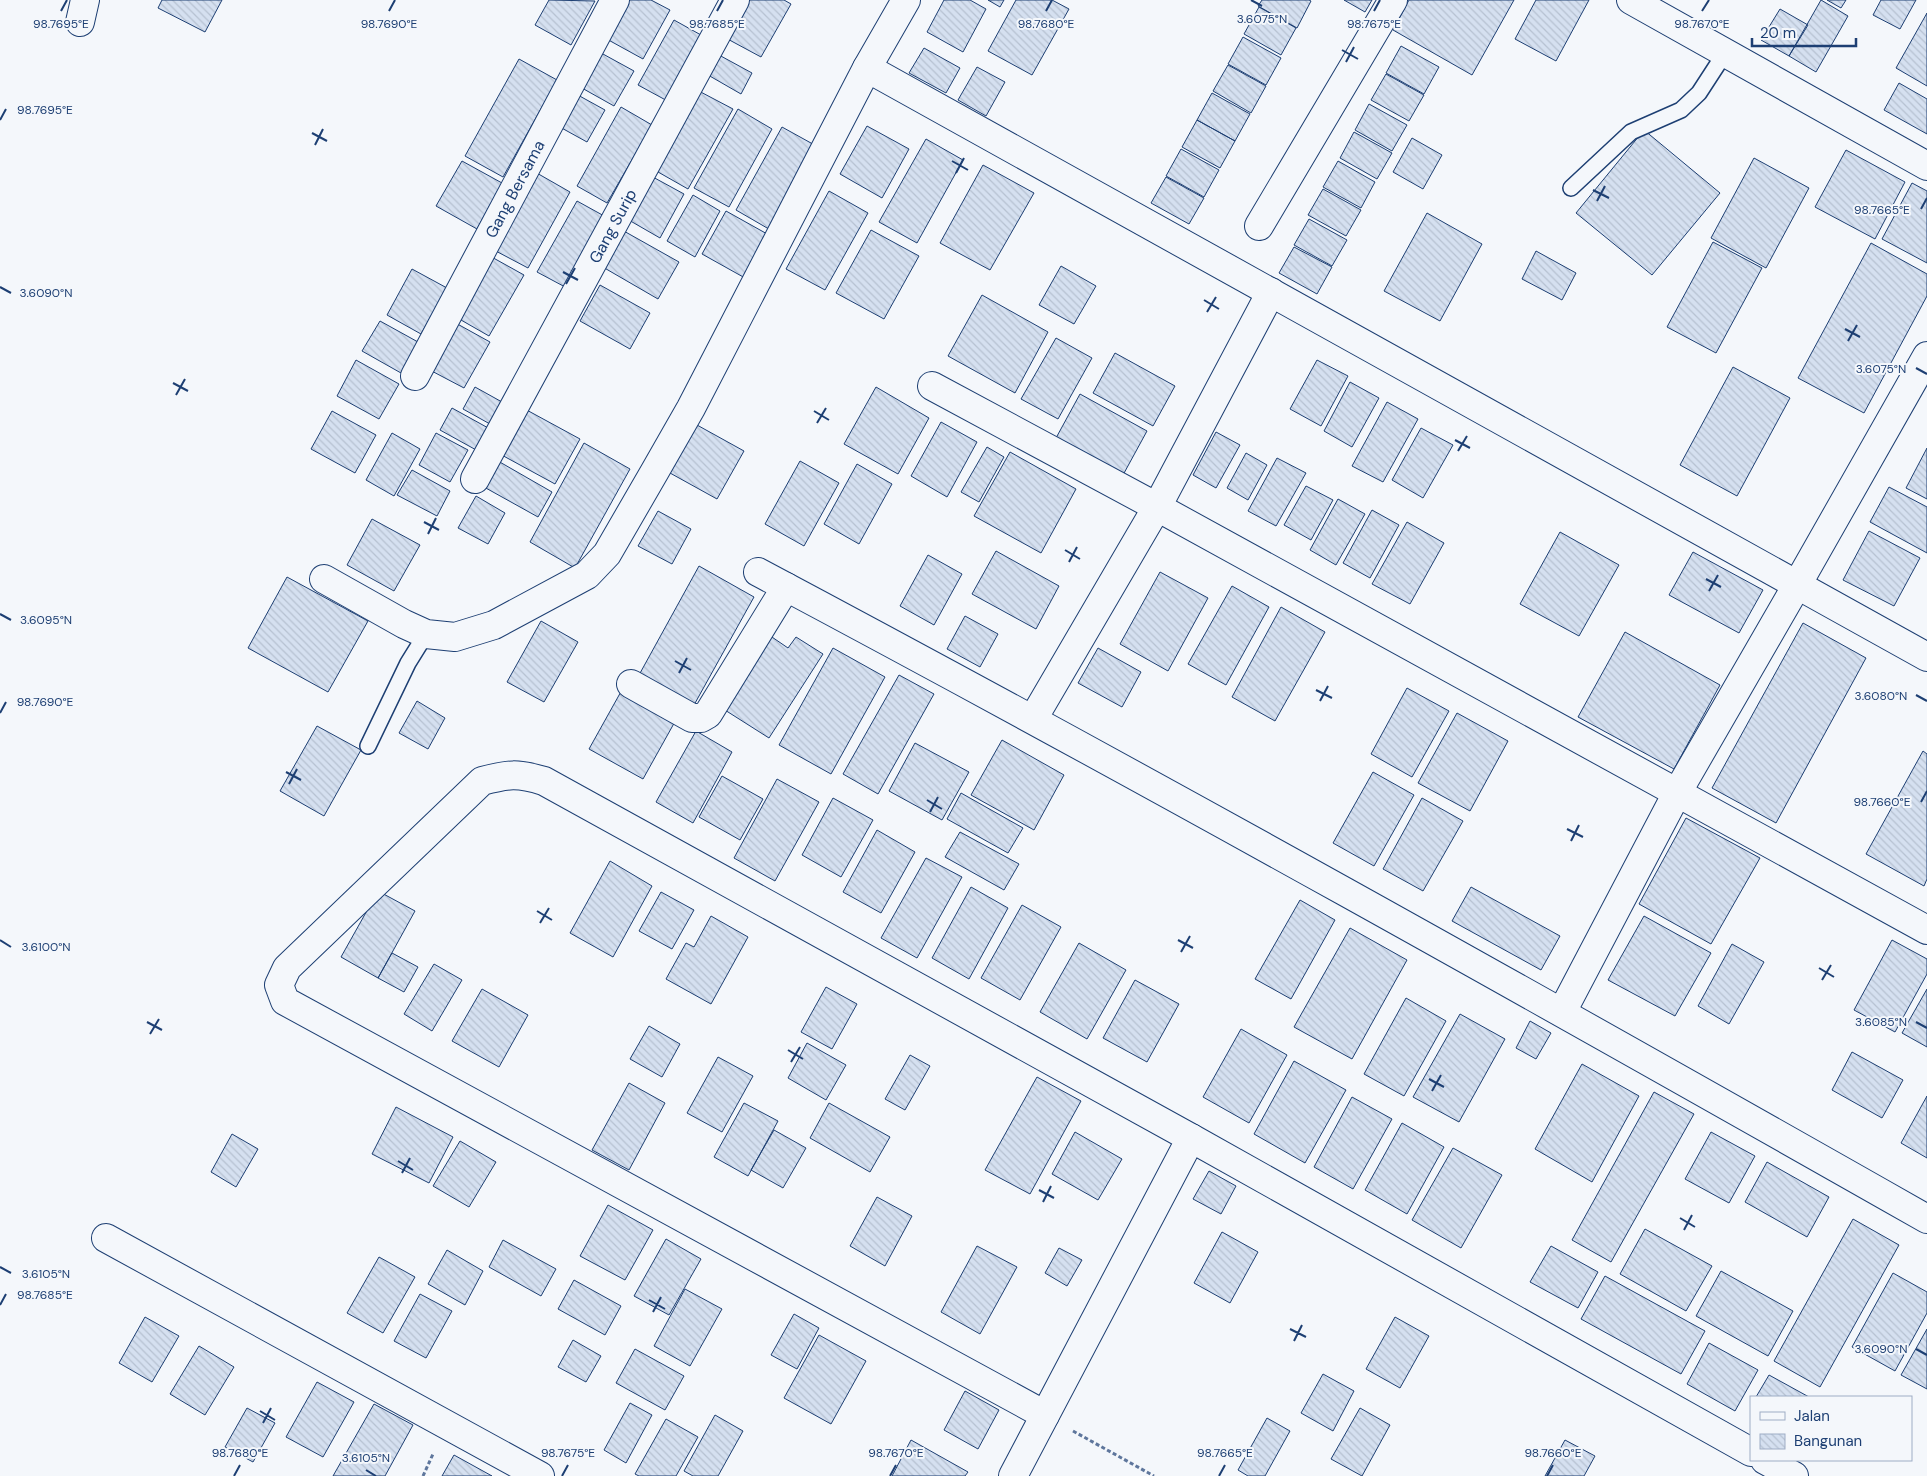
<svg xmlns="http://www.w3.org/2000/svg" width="1927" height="1476" font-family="'DM Sans',sans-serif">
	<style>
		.building { fill: url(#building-back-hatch); stroke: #1d3f73 }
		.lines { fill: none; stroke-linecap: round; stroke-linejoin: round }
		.service-casing { stroke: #1d3f73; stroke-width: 18 }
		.minor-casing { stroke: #1d3f73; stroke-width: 30 }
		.trunk-casing { stroke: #1d3f73; stroke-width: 30 }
		.path { stroke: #5e769c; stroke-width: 3; stroke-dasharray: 4 2.5; stroke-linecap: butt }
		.service { stroke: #f4f7fb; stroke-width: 15 }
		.minor { stroke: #f4f7fb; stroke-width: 28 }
		.trunk { stroke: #f4f7fb; stroke-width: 28 }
		.ticks { fill: none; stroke: #1d3f73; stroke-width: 2 }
		.labels { text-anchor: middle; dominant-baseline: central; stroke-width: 4; stroke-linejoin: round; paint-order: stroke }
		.street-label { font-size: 16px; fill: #1d3f73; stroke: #f4f7fb }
		.ticks-label { font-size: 12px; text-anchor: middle; fill: #1d3f73; stroke: #f4f7fb; stroke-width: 4; stroke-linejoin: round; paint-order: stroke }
	</style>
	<defs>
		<pattern id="building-back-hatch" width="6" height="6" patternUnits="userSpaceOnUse" patternTransform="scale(1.25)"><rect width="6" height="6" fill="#d5e0f0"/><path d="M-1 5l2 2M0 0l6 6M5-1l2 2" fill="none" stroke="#b6c1d1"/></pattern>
	</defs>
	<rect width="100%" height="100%" fill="#f4f7fb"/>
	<path class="building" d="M162,0H222L205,32L158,8Z
		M549,0L595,1L571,45L535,25Z
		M624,0H651L670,10L643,59L603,37Z
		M743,0H784L791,4L761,57L722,36Z
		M944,0H970L986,9L963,52L927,32Z
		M988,0H1004L1000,7Z
		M1016,0H1052L1069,9L1032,75L988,51Z
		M1262,0H1309L1311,1L1297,28L1258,6Z
		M1344,0H1372L1365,12Z
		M1409,0H1514L1472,75L1393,30Z
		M1536,0H1589L1556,61L1515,39Z
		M1821,0L1848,16L1816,72L1789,56Z
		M1827,0H1846L1841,8Z
		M1881,0H1916L1900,29L1873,15Z
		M1259,7L1296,28L1281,55L1244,34Z
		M1780,9L1808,25L1789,56L1761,40Z
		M1927,13V86L1896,68Z
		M674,20L710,40L673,104L638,85Z
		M1243,37L1281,58L1266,85L1228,64Z
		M1401,46L1439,67L1424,94L1386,73Z
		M592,48L634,71L614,106L573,83Z
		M924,48L960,68L946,93L909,73Z
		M719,55L752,73L741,94L708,75Z
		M519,59L557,80L503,177L465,156Z
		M1228,65L1266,86L1251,113L1213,91Z
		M977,67L1005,82L986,116L958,100Z
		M1386,74L1424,95L1409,121L1371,100Z
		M1899,83L1927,99V134L1884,110Z
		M695,89L733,109L688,189L651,168Z
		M1212,93L1250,114L1235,141L1197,120Z
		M576,94L605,110L587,142L558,126Z
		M1369,104L1407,125L1392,151L1355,130Z
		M621,107L652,125L607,203L577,186Z
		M738,109L772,129L729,207L694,188Z
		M1197,120L1235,141L1220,168L1182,147Z
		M867,126L909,149L882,198L840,174Z
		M782,127L820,148L774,232L736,210Z
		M1644,130L1720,193L1652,275L1576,213Z
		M1354,132L1392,153L1377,179L1340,158Z
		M1412,138L1442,155L1423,189L1393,172Z
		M926,139L963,160L917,243L879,222Z
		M1181,149L1219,170L1204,197L1166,176Z
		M1846,150L1905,182L1875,239L1815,207Z
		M1754,158L1809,188L1766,268L1711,238Z
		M462,161L502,183L477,229L436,206Z
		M1338,161L1375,182L1361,208L1323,187Z
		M983,165L1034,193L990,270L940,243Z
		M535,172L570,192L528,268L492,249Z
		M651,176L684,194L660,238L627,219Z
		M1166,177L1204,198L1189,224L1151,203Z
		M1912,183L1927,191V263L1882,239Z
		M1323,189L1361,210L1346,236L1308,215Z
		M829,191L868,213L825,290L786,269Z
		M693,195L720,211L695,257L667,241Z
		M577,201L606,217L567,288L537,272Z
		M726,211L769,235L745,278L702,254Z
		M1427,213L1482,244L1440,321L1384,291Z
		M1309,219L1347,240L1332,266L1294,245Z
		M622,230L679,262L658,299L601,266Z
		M871,230L919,256L884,319L836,293Z
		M1713,242L1762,268L1716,353L1667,327Z
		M1871,243L1927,274V296L1864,413L1798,378Z
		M1294,247L1332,267L1317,294L1279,273Z
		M1536,251L1576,273L1562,300L1522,279Z
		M488,255L524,275L489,336L454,316Z
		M1061,266L1096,286L1074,324L1039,305Z
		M412,269L447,288L421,334L387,315Z
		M600,285L650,313L630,349L580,321Z
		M982,295L1048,332L1015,393L948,356Z
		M380,321L418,342L401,373L362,351Z
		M452,321L490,342L464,388L426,368Z
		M1056,338L1092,358L1058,419L1021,399Z
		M1115,353L1175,386L1153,426L1093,393Z
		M356,360L399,384L379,419L337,396Z
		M1317,360L1348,376L1321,426L1290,409Z
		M1733,367L1790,398L1737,496L1680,465Z
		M1350,382L1379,398L1352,447L1324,431Z
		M475,387L502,402L490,424L463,409Z
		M876,387L929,418L898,474L844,444Z
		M1080,394L1147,431L1123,475L1056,438Z
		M1387,402L1418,419L1383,482L1352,466Z
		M452,408L490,429L478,451L440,430Z
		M523,408L580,439L555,484L498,453Z
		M332,411L376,435L355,473L311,449Z
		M941,422L977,442L947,497L911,476Z
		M697,425L744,451L717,499L670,473Z
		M1421,428L1453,445L1423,498L1392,480Z
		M1216,432L1240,445L1216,488L1193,475Z
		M392,433L420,449L394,496L366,480Z
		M436,433L468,450L450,482L419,465Z
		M584,443L630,469L575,568L530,542Z
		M987,447L1004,457L979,502L961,492Z
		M1927,448V499L1906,488Z
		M1010,452L1076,489L1041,553L974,516Z
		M1246,453L1267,465L1248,500L1227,488Z
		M1277,458L1306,473L1276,526L1248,511Z
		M498,461L552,492L538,517L484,487Z
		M800,461L839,483L804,546L765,524Z
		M857,464L892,484L859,544L824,524Z
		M412,470L450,491L437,516L397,495Z
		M1306,486L1333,500L1311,540L1284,525Z
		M1889,487L1927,507V553L1870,522Z
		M476,496L505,513L488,544L458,528Z
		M1338,499L1365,514L1336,565L1310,550Z
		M1372,510L1399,525L1370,578L1343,563Z
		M658,511L691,529L672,564L638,546Z
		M372,519L420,545L394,591L347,565Z
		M1407,522L1444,543L1410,604L1372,584Z
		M1869,531L1920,558L1894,606L1843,580Z
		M1560,532L1619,565L1579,636L1520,604Z
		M996,551L1059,586L1036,629L972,594Z
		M1693,552L1763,590L1739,633L1669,595Z
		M928,555L962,574L934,625L900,606Z
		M699,566L754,597L694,705L639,675Z
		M1160,572L1208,598L1168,671L1120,644Z
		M287,577L368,621L328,692L248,648Z
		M1232,586L1269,607L1226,685L1188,664Z
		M1281,607L1325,632L1275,721L1232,697Z
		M965,616L998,634L980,667L947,649Z
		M541,621L578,642L544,702L507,682Z
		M1803,623L1866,658L1776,823L1712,788Z
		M1625,632L1720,685L1674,769L1578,717Z
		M769,635L788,648L796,637L823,654L769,738L717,705Z
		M833,648L885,677L831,774L779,745Z
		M1098,648L1141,672L1122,707L1078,683Z
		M899,675L934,694L878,794L843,774Z
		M623,688L677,718L643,779L589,749Z
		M1407,688L1449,711L1412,777L1371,754Z
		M417,701L445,718L428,749L399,733Z
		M1457,713L1508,741L1470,811L1418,783Z
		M317,726L361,750L324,816L280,791Z
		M696,731L732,752L693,823L656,802Z
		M1002,740L1064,775L1034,830L971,795Z
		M915,743L969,772L942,820L889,791Z
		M1923,751L1927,754V879L1924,886L1866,854Z
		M1373,772L1414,795L1374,866L1333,843Z
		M722,776L763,799L740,840L699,817Z
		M777,779L819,802L775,881L734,858Z
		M961,793L1023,828L1008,853L947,819Z
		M833,798L873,820L841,877L802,855Z
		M1422,798L1463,821L1423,891L1383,869Z
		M1686,818L1760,858L1711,944L1639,904Z
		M877,830L915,852L881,913L843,892Z
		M960,832L1019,864L1004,890L945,857Z
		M926,858L962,877L917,958L881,938Z
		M610,861L652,886L613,957L570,933Z
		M971,887L1008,908L969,979L932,958Z
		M1471,887L1560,936L1541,970L1452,921Z
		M378,891L415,911L378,978L341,957Z
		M661,892L694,910L672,949L639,931Z
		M1300,900L1335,920L1291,999L1255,979Z
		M1022,905L1061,927L1020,1000L981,978Z
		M711,916L748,937L711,1004L666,979L686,943L694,947Z
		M1644,916L1711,953L1675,1016L1608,980Z
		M1350,928L1407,960L1352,1059L1294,1027Z
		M1892,940L1927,959V974L1895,1032L1854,1010Z
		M1079,943L1126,970L1087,1039L1040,1012Z
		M1732,944L1764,962L1729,1024L1698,1006Z
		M392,953L418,967L404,992L378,978Z
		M434,964L462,980L432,1031L404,1014Z
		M1135,980L1179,1004L1147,1062L1103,1038Z
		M826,987L857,1004L832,1049L801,1032Z
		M482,989L528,1015L499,1067L452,1041Z
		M1927,989V1047L1902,1033Z
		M1406,998L1446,1021L1404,1096L1364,1074Z
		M1460,1014L1505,1039L1459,1122L1413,1097Z
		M1530,1021L1551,1033L1536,1059L1516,1048Z
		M649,1026L680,1044L662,1077L630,1059Z
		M1241,1029L1287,1055L1249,1123L1203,1097Z
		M807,1043L846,1065L826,1100L788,1078Z
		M1852,1052L1903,1080L1882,1118L1832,1090Z
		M910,1055L930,1066L905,1110L885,1099Z
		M718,1057L753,1076L722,1132L687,1113Z
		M1294,1061L1346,1090L1305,1163L1254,1134Z
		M1582,1064L1639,1096L1592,1182L1535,1149Z
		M1037,1077L1081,1101L1030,1194L985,1170Z
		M629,1083L665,1103L629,1170L592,1150Z
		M1654,1092L1694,1114L1611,1262L1572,1240Z
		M1927,1096V1158L1901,1143Z
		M1352,1097L1392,1119L1353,1189L1314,1167Z
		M744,1103L778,1121L748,1176L714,1157Z
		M829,1103L890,1137L870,1172L810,1138Z
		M396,1107L453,1137L429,1183L372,1154Z
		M1402,1123L1444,1147L1407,1214L1365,1190Z
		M774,1130L806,1148L783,1188L751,1170Z
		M1075,1132L1122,1159L1098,1200L1052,1174Z
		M1711,1132L1755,1156L1729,1203L1685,1179Z
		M232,1134L258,1149L236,1187L211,1172Z
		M460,1141L496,1162L469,1207L433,1186Z
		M1453,1148L1502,1175L1461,1248L1412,1220Z
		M1767,1162L1829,1197L1807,1237L1745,1202Z
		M1209,1171L1236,1186L1221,1214L1193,1199Z
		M877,1197L912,1216L885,1266L850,1246Z
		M608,1205L653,1230L625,1280L580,1256Z
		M1853,1219L1899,1245L1820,1387L1774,1361Z
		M1645,1229L1712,1266L1686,1311L1620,1274Z
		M1222,1232L1258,1252L1230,1303L1194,1283Z
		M666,1239L701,1259L669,1315L634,1296Z
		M503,1240L556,1269L541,1296L489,1267Z
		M977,1246L1017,1267L980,1334L941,1312Z
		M1551,1246L1598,1272L1578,1308L1530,1282Z
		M1059,1248L1082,1260L1067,1286L1045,1273Z
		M447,1250L483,1271L465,1305L428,1284Z
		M379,1257L415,1277L383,1333L347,1313Z
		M1721,1271L1793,1311L1768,1356L1696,1316Z
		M1893,1273L1927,1292V1313L1895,1371L1852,1347Z
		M1605,1276L1705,1331L1681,1374L1581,1319Z
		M574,1280L621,1306L605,1335L558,1309Z
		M685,1289L722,1309L690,1366L654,1346Z
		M420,1294L452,1311L426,1358L394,1341Z
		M794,1314L819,1328L797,1369L771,1355Z
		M145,1317L179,1336L152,1382L119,1363Z
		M1395,1317L1429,1336L1400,1388L1366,1369Z
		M1927,1329V1389L1901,1375Z
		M819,1335L866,1361L831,1424L784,1398Z
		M573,1340L601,1356L586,1382L558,1367Z
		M1709,1343L1758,1370L1735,1411L1687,1384Z
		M199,1346L234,1367L205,1415L170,1394Z
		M635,1349L684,1376L665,1410L616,1383Z
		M1323,1374L1354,1391L1333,1431L1301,1413Z
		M1769,1375L1809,1397H1756Z
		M317,1382L354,1402L323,1457L286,1437Z
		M965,1391L999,1410L978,1449L944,1430Z
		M630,1403L652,1415L626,1463L604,1450Z
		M374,1404L413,1425L385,1476H333Z
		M247,1408L275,1423L253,1462L225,1447Z
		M1360,1408L1390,1425L1362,1476L1331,1459Z
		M715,1415L743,1431L718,1476H693L684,1471Z
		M1267,1418L1290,1431L1265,1476H1248L1238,1470Z
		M666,1419L698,1437L676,1476H639L635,1474Z
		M911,1440L968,1472L965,1476H892Z
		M1565,1440L1595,1456L1584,1476H1545Z
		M454,1455L492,1476H442Z"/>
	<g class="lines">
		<g class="service-casing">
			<path id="service" d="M1571,188L1631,132L1681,110L1699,93L1725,53
				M368,746L408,663L426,634"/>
		</g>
		<g class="minor-casing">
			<g id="minor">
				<path d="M80,22L85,0"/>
				<path d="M867,68L1927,657"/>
				<path d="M1259,226L1393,0"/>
				<path id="s1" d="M415,376L615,0"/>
				<path d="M932,386L1157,507L1927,930"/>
				<path id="s2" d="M475,479L735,0"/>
				<path d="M758,572C1151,781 1539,999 1927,1219"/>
				<path d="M324,579L404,624L426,634L455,637L494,625L587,575L607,554L655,471L691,408L867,68L906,0"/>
				<path d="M631,684L692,718H701L708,714L786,587"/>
				<path d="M1033,719L1157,507L1271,292"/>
				<path d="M1562,1012L1677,793L1797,585L1927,356"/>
				<path d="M106,1238L540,1476"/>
				<path d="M1045,1415L285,1001L279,985L287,968L482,781C509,774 517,773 544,781L1191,1138L1751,1452"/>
				<path d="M1765,1460L1794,1476"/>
				<path d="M1013,1476L1191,1138"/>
			</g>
		</g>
		<g class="trunk-casing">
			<path id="trunk" d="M1631,0L1927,166"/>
		</g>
		<path class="path" d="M1073,1431L1154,1476
			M423,1476L433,1454"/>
		<use href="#service" class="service"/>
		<use href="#minor" class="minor"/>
		<use href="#trunk" class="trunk"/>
	</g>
	<path class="ticks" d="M1251,0L1262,6M61,11L67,0M389,11L395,0M717,11L723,0M1046,11L1052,0M1374,11L1380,0M1702,11L1709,0M1342,50L1358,59M1346,62L1354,47M0,120L6,109M312,133L327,141M315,145L323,129M952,161L968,170M956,173L964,158M1593,190L1609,198M1597,201L1605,186M1921,209L1927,198M563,272L578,280M566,284L575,268M0,287L11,293M1204,300L1219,309M1207,312L1216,297M1845,329L1860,337M1848,341L1857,325M1916,368L1927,374M173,383L188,391M176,395L185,379M814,411L829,420M817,423L826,408M1455,440L1470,448M1458,451L1467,436M424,522L439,530M428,534L436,518M1065,550L1080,559M1069,562L1077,547M1706,579L1721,587M1709,591L1718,575M0,614L11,620M675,661L691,670M679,673L687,658M1316,690L1332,698M1916,695L1927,701M1320,701L1328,686M0,713L6,702M286,772L301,780M289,784L297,769M927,800L942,809M1921,802L1927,791M930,812L938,797M1567,829L1583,837M1571,841L1579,825M537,911L552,920M540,923L549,908M0,940L11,947M1178,940L1193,948M1181,952L1190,936M1819,968L1834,977M1822,980L1831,965M147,1022L162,1030M1916,1022L1927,1028M150,1034L159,1019M788,1050L803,1059M791,1062L800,1047M1429,1079L1444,1087M1432,1091L1441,1075M398,1161L413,1170M402,1173L410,1158M1039,1190L1054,1198M1043,1202L1051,1186M1680,1218L1695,1227M1684,1230L1692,1215M0,1267L11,1273M649,1300L665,1309M0,1305L6,1294M653,1312L661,1297M1290,1329L1306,1337M1294,1341L1302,1325M1916,1349L1927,1355M260,1411L275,1420M263,1423L271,1408M366,1470L376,1476M234,1476L240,1465M562,1476L568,1465M890,1476L896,1465M1219,1476L1225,1465M1547,1476L1553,1465"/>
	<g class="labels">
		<g class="street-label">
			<text stroke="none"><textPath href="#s1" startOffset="212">Gang Bersama</textPath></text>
			<text stroke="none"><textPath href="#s2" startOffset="288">Gang Surip</textPath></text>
		</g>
	</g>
	<g class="ticks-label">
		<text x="1262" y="23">3.6075°N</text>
		<text x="61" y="28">98.7695°E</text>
		<text x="389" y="28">98.7690°E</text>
		<text x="717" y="28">98.7685°E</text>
		<text x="1046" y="28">98.7680°E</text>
		<text x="1374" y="28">98.7675°E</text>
		<text x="1702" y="28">98.7670°E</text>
		<text x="45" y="114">98.7695°E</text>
		<text x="1882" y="214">98.7665°E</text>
		<text x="46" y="297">3.6090°N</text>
		<text x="1881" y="373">3.6075°N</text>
		<text x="46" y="624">3.6095°N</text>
		<text x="1881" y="700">3.6080°N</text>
		<text x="45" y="706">98.7690°E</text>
		<text x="1882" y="806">98.7660°E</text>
		<text x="46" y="951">3.6100°N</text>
		<text x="1881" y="1026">3.6085°N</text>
		<text x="46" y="1278">3.6105°N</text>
		<text x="45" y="1299">98.7685°E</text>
		<text x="1881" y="1353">3.6090°N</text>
		<text x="240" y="1457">98.7680°E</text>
		<text x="568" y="1457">98.7675°E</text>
		<text x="896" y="1457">98.7670°E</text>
		<text x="1225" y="1457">98.7665°E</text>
		<text x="1553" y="1457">98.7660°E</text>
		<text x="366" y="1462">3.6105°N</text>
	</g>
	<rect x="1750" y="1396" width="162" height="65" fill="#f4f7fb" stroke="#9eadc5"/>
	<rect x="1760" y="1412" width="25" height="8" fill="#f4f7fb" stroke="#9eadc5"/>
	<text x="1794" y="1421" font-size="15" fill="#1d3f73">Jalan</text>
	<rect x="1760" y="1434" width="25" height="15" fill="url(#building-back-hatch)" stroke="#9eadc5"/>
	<text x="1794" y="1446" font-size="15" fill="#1d3f73">Bangunan</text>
	<path d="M1752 38v8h104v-8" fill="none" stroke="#1d3f73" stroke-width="2.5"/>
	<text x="1760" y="38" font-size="15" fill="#1d3f73" stroke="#f4f7fb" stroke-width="4" paint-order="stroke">20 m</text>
</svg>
